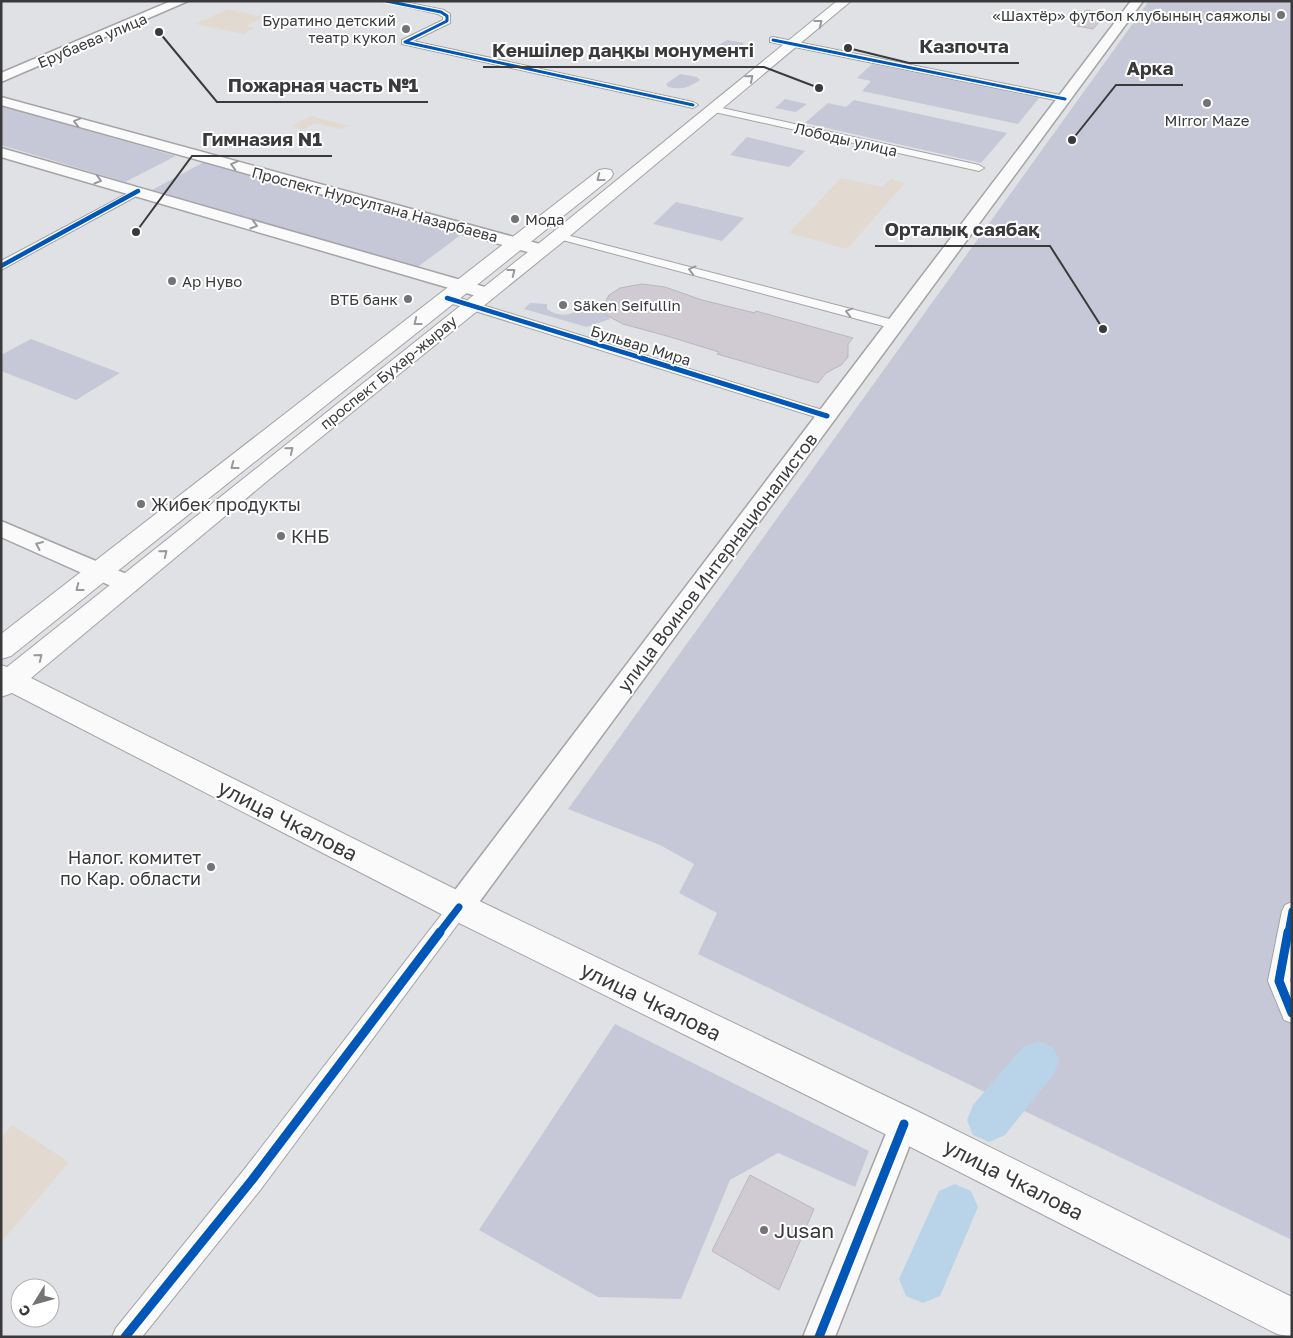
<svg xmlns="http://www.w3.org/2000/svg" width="1293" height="1338" font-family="'Golos Text',sans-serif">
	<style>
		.industrial { fill: #e2dad1 }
		.green { fill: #c6c8d7 }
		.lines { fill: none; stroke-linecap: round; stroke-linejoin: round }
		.river { fill: #b9d4e8; fill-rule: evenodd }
		.building { fill: #d0cbd3; stroke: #b8b8bb }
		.minor-casing { stroke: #a4a4a6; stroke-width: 2 }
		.tertiary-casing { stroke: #a4a4a6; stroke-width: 3 }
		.secondary-casing { stroke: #a4a4a6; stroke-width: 3 }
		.primary-casing { stroke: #a4a4a6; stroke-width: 2 }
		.minor { fill: #fafafb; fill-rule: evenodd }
		.tertiary { fill: #fafafb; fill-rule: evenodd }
		.secondary { fill: #fafafb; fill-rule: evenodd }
		.primary { fill: #fafafb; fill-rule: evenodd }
		.cycleway-far4-casing { stroke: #fff; stroke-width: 5 }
		.cycleway-far3-casing { stroke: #fff; stroke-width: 6 }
		.cycleway-far2-casing { stroke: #fff; stroke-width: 8 }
		.cycleway-far1-casing { stroke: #fff; stroke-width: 10 }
		.cycleway-casing { stroke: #fff; stroke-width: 12 }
		.cycleway-far4 { stroke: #0057b8; stroke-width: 3 }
		.cycleway-far3 { stroke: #0057b8; stroke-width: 4.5 }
		.cycleway-far2 { stroke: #0057b8; stroke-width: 5 }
		.cycleway-far1 { stroke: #0057b8; stroke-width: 7 }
		.cycleway { stroke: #0057b8; stroke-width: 9 }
		.oneway { stroke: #9a9a9c }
		.poi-dot { fill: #747477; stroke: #fff; stroke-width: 2 }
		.labels { text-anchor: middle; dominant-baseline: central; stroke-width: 4; stroke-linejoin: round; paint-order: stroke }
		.far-poi-label { font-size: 15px; fill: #3a3a3c; stroke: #fff; text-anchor: end }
		.far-street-label { font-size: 15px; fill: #3a3a3c; stroke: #fff }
		.poi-label { font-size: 18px; fill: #3a3a3c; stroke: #fff; text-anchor: start }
		.street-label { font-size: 18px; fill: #3a3a3c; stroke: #fff }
		.near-street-label { font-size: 21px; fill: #3a3a3c; stroke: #fff }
		.near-poi-label { font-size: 21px; fill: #3a3a3c; stroke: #fff; text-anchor: start }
		.leader { fill: none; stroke: #3a3a3c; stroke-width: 2 }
		.callout-dot { fill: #3a3a3c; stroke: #fff; stroke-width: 2 }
		.callout-label { font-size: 19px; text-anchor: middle; font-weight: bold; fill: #3a3a3c; stroke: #fff; stroke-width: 4; stroke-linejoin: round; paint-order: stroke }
	</style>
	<rect width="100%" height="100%" fill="#e0e1e4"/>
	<path class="industrial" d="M228,9L263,17L247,26L255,28L244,34L195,24Z
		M311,116L349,126L341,129L314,123L303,130L291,126Z
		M841,178L883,187L890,179L905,183L847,249L789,233Z
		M12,1125L69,1162L4,1239L1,1238V1138Z"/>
	<path class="green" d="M1149,1H1292V1240L698,954L717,913L679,893L694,864L660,845L568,809Z
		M727,40L745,43C735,50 725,60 713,49Z
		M872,64L1039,98L1018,124L862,91L871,81L857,78Z
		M680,74L697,77L700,80C688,88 682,90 668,87L666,84Z
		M785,99L807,104L796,112L775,108Z
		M854,100L1007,133L981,163L805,123L828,103L846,107Z
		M1,106L176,156L125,182L1,145Z
		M747,137L805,151L789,167L730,155Z
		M204,162L462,234L415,269L152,190Z
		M676,202L744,218L722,241L653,224Z
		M530,303L547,304V309C557,317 574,317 581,306L603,307L610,319L587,327L524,309Z
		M31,339L120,373L76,400L1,371V355Z
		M615,1024L869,1151L855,1187L778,1153L730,1180L681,1299L598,1297L479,1230Z"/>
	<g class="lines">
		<path class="river" d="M1038,1041L1053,1047L1059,1061L1053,1075L1005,1135L989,1142L973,1135L967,1120L973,1105L1023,1047Z
			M955,1184L971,1191L978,1207L940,1296L923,1303L906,1296L899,1279L939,1191Z"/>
	</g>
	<path class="building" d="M1086,10L1106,14L1093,29L1072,25Z
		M642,284L665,287L702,300L755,313L756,311L853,338L848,344V357L841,365L826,373L818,383L717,354L719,352L667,336L623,324L606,315L603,307L609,295L620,288Z
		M750,1175L814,1209L779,1290L712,1251Z"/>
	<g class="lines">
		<g class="minor-casing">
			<path id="minor" d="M382,1H400L444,10L450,14V23L413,41L693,102L698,105L693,108L402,44V40L443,20V17L438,14Z
				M773,37L1065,96L1070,99L1065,102L770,42V38Z
				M713,106L979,165L984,168L979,171L710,111V107Z
				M138,188L142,189L143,191L142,193L1,270V261Z
				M559,233L901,322L902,325L901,328H891L555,238L553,236Z
				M447,294L832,413L834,416L827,420L822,419L443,301L441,298Z
				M459,898L466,901L469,907L466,913L261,1189L142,1337H112L116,1328L243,1171L452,901Z
				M1292,902V971L1290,981L1292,985V1023L1284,1020L1268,981L1282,911L1285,905Z"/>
		</g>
		<g class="tertiary-casing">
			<path id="tertiary" d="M904,1110L914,1114L918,1124L835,1337H803L894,1114Z"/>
		</g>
		<g class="secondary-casing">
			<path id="secondary" d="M171,1H188L1,82V73Z
				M1131,1H1143L469,916L459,920L449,916L444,907L449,898Z
				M1,97L547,246L549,250L547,254H535L1,105Z
				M1,148L492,289L495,293L492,297L486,298L480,297L1,157Z
				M1,521L136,578L140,584L136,590L128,592L120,590L1,537Z"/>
		</g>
		<g class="primary-casing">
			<path id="primary" d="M837,1H851L565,240L272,477L31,678L471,897L917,1111L1292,1297V1337L1277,1334L891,1137L447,917L12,693L1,697V665L7,667L553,232Z
				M605,169L611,170L613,174L611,178L11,656L1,659V634L599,170Z"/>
		</g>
		<use href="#minor" class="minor"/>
		<use href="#tertiary" class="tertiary"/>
		<use href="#secondary" class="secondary"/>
		<use href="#primary" class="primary"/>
		<g class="cycleway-far4-casing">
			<path id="cycleway-far4" d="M386,1L441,12L447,16V21L405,42L693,105
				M773,40L1065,99"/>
		</g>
		<g class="cycleway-far3-casing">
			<path id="cycleway-far3" d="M1,266L138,191
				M447,298L645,359"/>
		</g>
		<g class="cycleway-far2-casing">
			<path id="cycleway-far2" d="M641,358L827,416"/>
		</g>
		<g class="cycleway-far1-casing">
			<path id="cycleway-far1" d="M439,933L459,907
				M1288,933L1292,911"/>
		</g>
		<g class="cycleway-casing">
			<path id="cycleway" d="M1288,932L1279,981L1292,1013
				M125,1337L252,1180L440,932
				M819,1337L904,1124"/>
		</g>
		<use href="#cycleway-far4" class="cycleway-far4"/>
		<use href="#cycleway-far3" class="cycleway-far3"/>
		<use href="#cycleway-far2" class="cycleway-far2"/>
		<use href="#cycleway-far1" class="cycleway-far1"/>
		<use href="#cycleway" class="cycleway"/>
	</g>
	<defs><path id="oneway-chevron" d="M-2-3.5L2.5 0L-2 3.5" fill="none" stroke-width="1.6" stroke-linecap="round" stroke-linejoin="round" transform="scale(1.25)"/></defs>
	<g class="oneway">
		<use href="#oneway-chevron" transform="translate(819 23) rotate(-38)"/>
		<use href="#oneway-chevron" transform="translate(750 78) rotate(-40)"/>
		<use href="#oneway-chevron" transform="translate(77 122) rotate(-165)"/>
		<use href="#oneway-chevron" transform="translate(234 165) rotate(-165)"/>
		<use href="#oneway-chevron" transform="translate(600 178) rotate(142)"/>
		<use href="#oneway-chevron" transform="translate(98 180) rotate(16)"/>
		<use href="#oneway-chevron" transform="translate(254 225) rotate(16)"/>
		<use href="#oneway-chevron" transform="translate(692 270) rotate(-165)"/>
		<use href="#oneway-chevron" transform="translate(512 272) rotate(-38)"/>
		<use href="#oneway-chevron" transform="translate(849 312) rotate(-165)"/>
		<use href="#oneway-chevron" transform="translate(417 322) rotate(142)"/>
		<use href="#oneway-chevron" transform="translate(290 450) rotate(-39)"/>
		<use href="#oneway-chevron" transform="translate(234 466) rotate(142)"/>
		<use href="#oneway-chevron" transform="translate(39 545) rotate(-156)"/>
		<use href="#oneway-chevron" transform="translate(164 553) rotate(-39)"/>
		<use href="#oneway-chevron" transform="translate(79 588) rotate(142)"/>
		<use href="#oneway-chevron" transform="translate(39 657) rotate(-39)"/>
	</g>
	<g class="poi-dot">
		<circle cx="1281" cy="15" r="5"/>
		<circle cx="406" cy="29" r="5"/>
		<circle cx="1207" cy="103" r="5"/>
		<circle cx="515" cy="219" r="5"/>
		<circle cx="172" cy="281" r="5"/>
		<circle cx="408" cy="299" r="5"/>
		<circle cx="563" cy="305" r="5"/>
		<circle cx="141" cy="504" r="5"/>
		<circle cx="281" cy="536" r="5"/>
		<circle cx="211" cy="867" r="5"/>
		<circle cx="764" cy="1230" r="5"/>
	</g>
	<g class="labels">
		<g class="far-poi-label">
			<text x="1271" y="15">«Шахтёр» футбол клубының саяжолы</text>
			<text x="396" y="20">Буратино детский<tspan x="396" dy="17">театр кукол</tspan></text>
			<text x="1207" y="120" text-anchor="middle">Mirror Maze</text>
			<text x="525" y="219" text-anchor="start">Мода</text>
			<text x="182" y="281" text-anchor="start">Ар Нуво</text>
			<text x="398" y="299">ВТБ банк</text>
			<text x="573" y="305" text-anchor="start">Säken Seifullin</text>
		</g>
		<g class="far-street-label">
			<text transform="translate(92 40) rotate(-23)">Ерубаева улица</text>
			<text transform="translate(846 139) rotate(13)">Лободы улица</text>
			<text transform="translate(375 204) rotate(15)">Проспект Нурсултана Назарбаева</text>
			<text transform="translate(641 345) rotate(17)">Бульвар Мира</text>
			<text transform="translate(388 372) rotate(-39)">проспект Бухар-жырау</text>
		</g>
		<g class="poi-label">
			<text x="151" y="504">Жибек продукты</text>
			<text x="291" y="536">КНБ</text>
			<text x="201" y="857" text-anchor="end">Налог. комитет<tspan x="201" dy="21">по Кар. области</tspan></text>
		</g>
		<g class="street-label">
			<text transform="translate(717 562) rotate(-53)">улица Воинов Интернационалистов</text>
		</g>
		<g class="near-street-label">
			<text transform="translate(288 820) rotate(27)">улица Чкалова</text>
			<text transform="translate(651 1001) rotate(26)">улица Чкалова</text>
			<text transform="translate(1014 1179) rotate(27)">улица Чкалова</text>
		</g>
		<g class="near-poi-label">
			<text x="774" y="1230">Jusan</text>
		</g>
	</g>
	<path class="leader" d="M848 48L909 63H1019M819 88L764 67H483M1072 140L1116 85H1183M159 32L217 102H428M136 232L192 156H332M1103 329L1050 246H875"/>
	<g class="callout-dot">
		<circle cx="848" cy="48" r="5"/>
		<circle cx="819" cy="88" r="5"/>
		<circle cx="1072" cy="140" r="5"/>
		<circle cx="159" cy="32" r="5"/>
		<circle cx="136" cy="232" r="5"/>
		<circle cx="1103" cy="329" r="5"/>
	</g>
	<g class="callout-label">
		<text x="964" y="53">Казпочта</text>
		<text x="623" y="57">Кеншілер даңқы монументі</text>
		<text x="1150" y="75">Арка</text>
		<text x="323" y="92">Пожарная часть №1</text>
		<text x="262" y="146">Гимназия N1</text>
		<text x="962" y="236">Орталық саябақ</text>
	</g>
	<rect width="1293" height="1338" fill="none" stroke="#3a3a3c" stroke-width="5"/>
	<g transform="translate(35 1303) rotate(233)"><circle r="24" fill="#ffffff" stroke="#b0b0b1"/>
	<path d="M0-4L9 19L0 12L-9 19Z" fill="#747477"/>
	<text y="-8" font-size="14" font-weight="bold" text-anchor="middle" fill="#3a3a3c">С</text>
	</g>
</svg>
